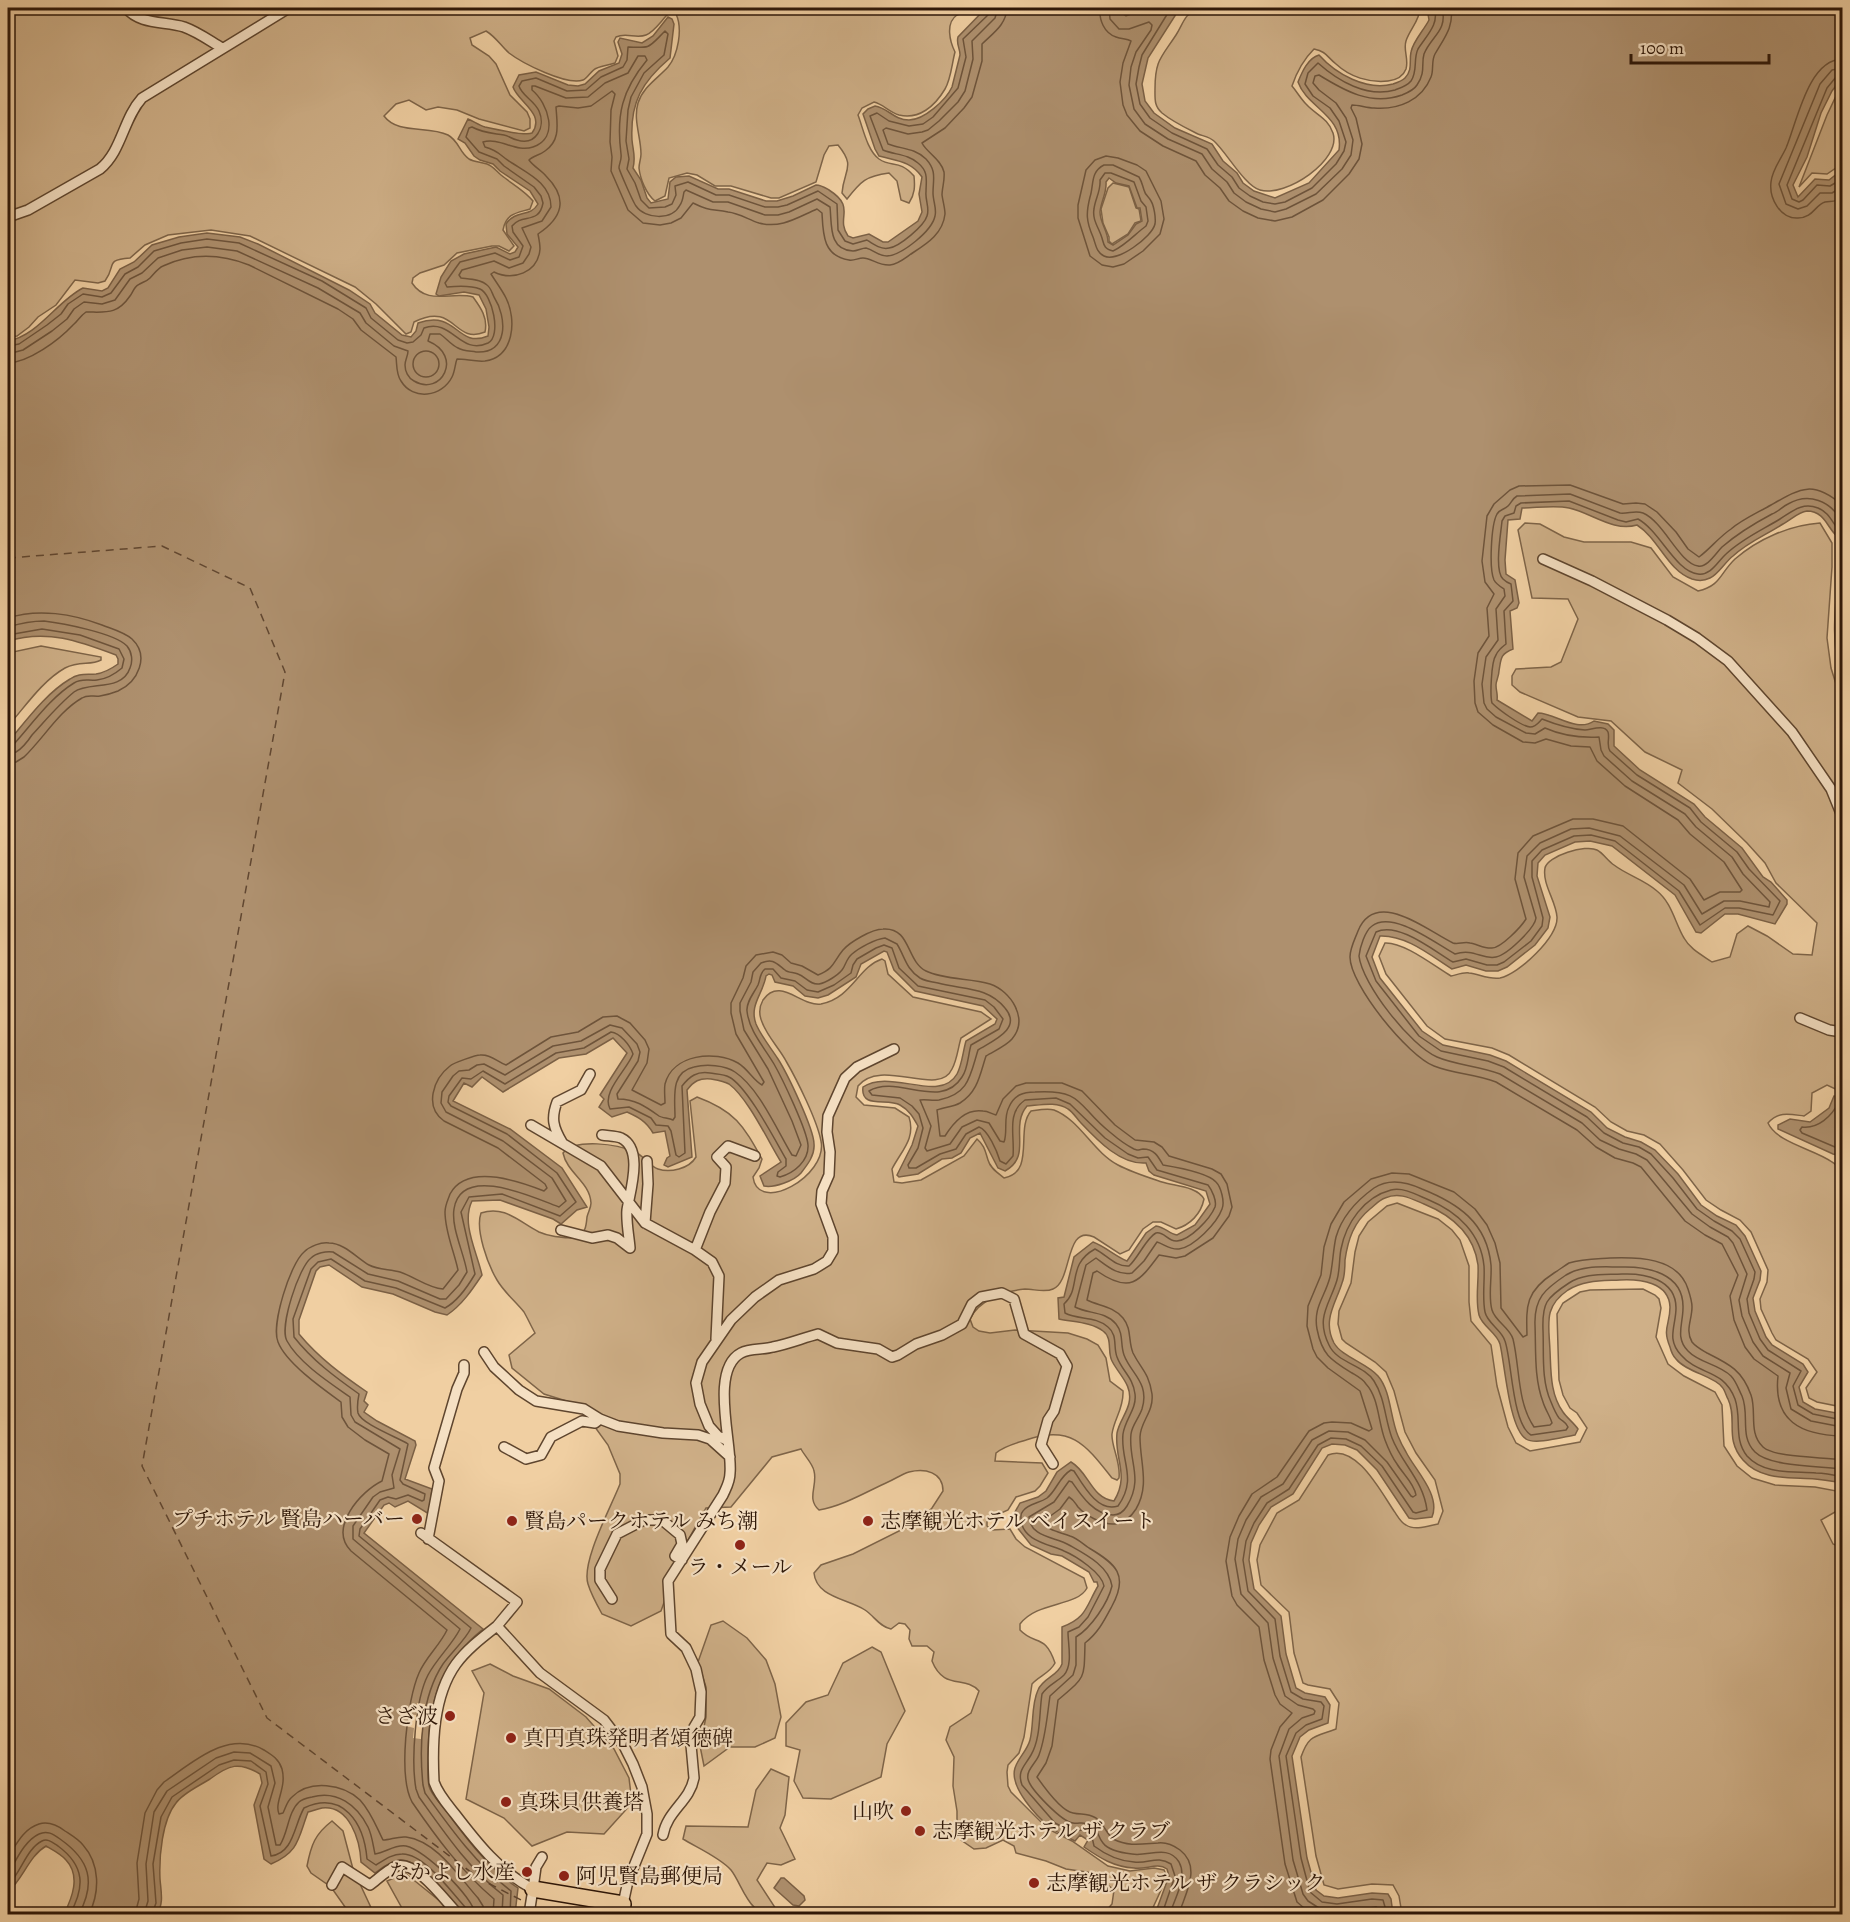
<svg xmlns="http://www.w3.org/2000/svg" width="1850" height="1922" font-family="Alegreya,'Noto Serif JP',serif">
	<style>
		.green { fill: #cfb088; stroke: #7e6448; stroke-width: 1.5 }
		.water { fill: #ae906e; stroke: #7b6045; stroke-width: 1.5; fill-rule: evenodd }
		.pier { fill: #f0cfa2 }
		.lines { fill: none; stroke-linecap: round; stroke-linejoin: round }
		.shore { stroke: #6e543b; stroke-width: 1.5 }
		.ferry { stroke: #614731; stroke-width: 1.5; stroke-dasharray: 8 6; stroke-linecap: butt }
		.minor-casing { stroke: #5e452e; stroke-width: 12 }
		.trunk-casing { stroke: #2e1708; stroke-width: 18 }
		.minor { stroke: #f5e0c3; stroke-width: 9 }
		.trunk { stroke: #f0cfa2; stroke-width: 15 }
		.poi-dot { fill: #8f2418; stroke: #f5e0c3; stroke-width: 2 }
		.labels { text-anchor: middle; dominant-baseline: central; stroke-width: 4.5; stroke-linejoin: round; paint-order: stroke }
		.poi-label { font-size: 21px; fill: #2e1708; stroke: #f5e0c3; text-anchor: start }
	</style>
	<rect width="100%" height="100%" fill="#f0cfa2"/>
	<filter id="stains"><feTurbulence type="fractalNoise" baseFrequency=".00333" numOctaves="4"/><feColorMatrix values="0 0 0 0 .2 0 0 0 0 .09 0 0 0 0 .02 0 0 0 .5 -.17"/></filter>
	<radialGradient id="worn" r=".72"><stop offset=".6" stop-color="#630" stop-opacity="0"/><stop offset="1" stop-color="#630" stop-opacity=".3"/></radialGradient>
	<path class="green" d="M8,8H976C970,11 963,12 957,15C945,23 950,42 955,52C952,63 951,79 945,89C935,106 919,120 899,115C889,112 883,104 874,102L862,108L858,115C863,128 867,150 879,159C892,168 899,159 914,176C915,186 915,194 909,203L901,200L897,181L889,173C866,176 861,181 847,199L842,193C844,169 856,167 838,145L829,146L824,155L816,182L779,198H771L731,186H715L697,175L687,173L669,178L665,196L655,201C646,194 640,178 639,168C639,163 641,159 641,154C641,137 633,120 638,103C643,87 657,79 668,67C678,55 683,29 676,14H668C661,21 654,32 646,35C636,39 626,32 616,37L614,41L618,56L615,63C609,65 602,66 597,68C591,70 588,78 583,80C567,86 522,63 509,53C501,46 496,37 486,31L470,38L472,45L489,56L496,64L510,95L527,112L530,119V128L524,131L479,119L457,110L438,107L426,110L409,100L396,104L384,116C398,135 428,125 448,135C459,141 459,152 469,159C474,162 481,162 487,164C493,166 496,171 501,175C512,184 524,190 533,201L530,209C517,213 506,213 503,230L514,246L509,251L499,246H492L457,253L444,265L420,273L413,278L412,283C427,306 452,291 473,297C481,308 488,318 485,332C453,345 456,301 414,322L411,332L406,334L376,304L355,287L250,236L211,230L168,235L145,245L130,258C104,260 117,265 105,281L98,283L75,280L56,305L38,317L29,327L17,336L8,337Z
		M1197,8H1420C1420,20 1410,29 1406,41C1403,50 1409,59 1406,69C1403,77 1396,80 1388,81C1369,83 1350,77 1336,64C1326,56 1327,52 1314,49C1303,60 1297,71 1292,86C1297,92 1301,99 1306,104C1316,115 1328,118 1333,133C1342,160 1285,198 1260,190C1245,186 1227,153 1214,141C1210,137 1203,136 1198,134C1186,128 1173,122 1162,113C1154,106 1155,99 1155,89C1155,60 1161,58 1176,35C1183,24 1184,15 1197,8Z
		M1842,87V167L1836,168L1827,174L1812,173L1799,187L1827,115L1837,94Z
		M1113,183L1129,187L1136,208L1139,209L1141,221L1135,223L1128,234L1112,244L1109,241V237L1103,223L1101,209L1108,188Z
		M1525,523L1540,524L1564,537L1584,542H1631L1651,548L1673,577L1698,591C1721,586 1720,573 1735,559C1758,539 1790,525 1820,523L1832,543V567L1827,638L1831,668L1842,703V1092L1827,1085L1812,1093L1811,1111L1804,1116C1789,1114 1779,1111 1768,1123C1777,1143 1814,1149 1832,1162C1836,1164 1839,1168 1842,1172V1407L1817,1402L1809,1398L1806,1388L1817,1372L1808,1359L1776,1340L1772,1333L1761,1309L1760,1299L1767,1282L1768,1270L1751,1232L1740,1220L1721,1210L1706,1200L1683,1170L1660,1144L1644,1135L1627,1131L1611,1122L1595,1107L1509,1055L1492,1048L1445,1039L1427,1026L1386,974L1379,956L1385,943C1404,942 1434,966 1451,976C1456,975 1464,972 1469,973C1479,974 1489,980 1500,978C1519,974 1558,937 1557,917C1556,901 1542,884 1545,868C1547,856 1586,844 1597,850C1603,853 1608,861 1614,865C1627,875 1645,880 1657,891C1672,903 1675,923 1684,938C1690,949 1702,955 1712,962L1730,957L1737,934L1748,926L1767,936L1793,954L1812,955L1817,923L1776,883L1765,863L1747,843L1712,809L1678,783L1682,770L1645,752L1611,721L1578,717L1520,692L1512,685V676L1516,669L1551,667L1561,662L1578,619L1568,599L1532,598L1518,530Z
		M41,646L101,657V660C90,666 80,660 65,668C42,681 25,707 8,726V653Z
		M882,959L885,961L888,974L913,997L981,1012L991,1019L961,1038C958,1048 957,1060 952,1069C939,1098 881,1057 858,1086L856,1097L864,1105L895,1108L909,1117C916,1139 901,1151 892,1169L894,1182L902,1183L921,1180L964,1156L977,1139C985,1146 985,1151 988,1160C990,1168 998,1173 1004,1178C1036,1172 1015,1129 1031,1111C1038,1110 1047,1108 1054,1110C1080,1120 1093,1152 1118,1165C1131,1172 1147,1177 1162,1182C1174,1186 1197,1186 1204,1199C1201,1214 1190,1225 1176,1229L1161,1222H1153L1143,1229L1129,1250L1120,1254L1094,1237C1064,1224 1073,1281 1053,1289C1045,1293 1034,1289 1025,1289C1005,1291 979,1300 970,1319L973,1327L979,1331L990,1333L1015,1330L1068,1333L1087,1339L1098,1345L1106,1358L1110,1381L1123,1391C1124,1408 1114,1419 1112,1434C1111,1446 1121,1462 1119,1478L1117,1480L1112,1478C1086,1445 1071,1424 1026,1440C1016,1443 1004,1446 996,1453L995,1461L1042,1463L1048,1473L1040,1486L1035,1491L1016,1497L1008,1510L990,1518L987,1522V1526L992,1530L1010,1529L1016,1539L1025,1547L1084,1578L1087,1588C1077,1607 1037,1601 1020,1624V1630C1035,1646 1045,1633 1055,1663C1050,1673 1039,1676 1032,1684L1024,1737L1019,1753L1008,1765L1007,1772L1008,1786L1011,1792L1048,1829L1072,1841L1108,1866L1130,1871L1154,1868L1164,1870L1167,1877L1150,1914H1103L1112,1904L1114,1890L1093,1873L1066,1869L1046,1861L1016,1853L1014,1846L1003,1840L986,1848L974,1849L961,1840L957,1827V1811L953,1786L954,1757L946,1740L950,1727L971,1713L979,1691C965,1675 944,1691 932,1661L934,1652L927,1646H912L909,1639L910,1630L905,1624L899,1623L891,1629C880,1627 874,1616 865,1610C848,1599 816,1597 814,1573L821,1565L853,1554L919,1521L932,1508L943,1491C943,1472 925,1468 909,1472C902,1474 895,1479 888,1482C866,1492 843,1506 819,1510C806,1499 818,1485 814,1471C813,1464 804,1455 801,1449L772,1457L731,1507L706,1508L683,1549L661,1611L631,1626L602,1614C597,1605 591,1594 588,1584C581,1562 611,1507 620,1484V1474L608,1445L579,1405L544,1394L512,1368L509,1355L535,1333C531,1326 528,1319 524,1312C515,1301 504,1292 497,1280C488,1265 475,1230 481,1213C505,1205 519,1222 539,1232C550,1237 565,1238 577,1238C586,1231 586,1227 587,1217C588,1212 591,1208 591,1203C590,1182 567,1173 563,1153C576,1138 617,1144 635,1152C643,1155 649,1166 658,1169C670,1173 689,1169 696,1157L690,1101L697,1097C735,1111 743,1125 762,1159L759,1168L753,1177C758,1215 828,1176 821,1141C817,1120 797,1080 786,1061C779,1048 767,1036 762,1022C759,1015 759,1007 763,1000C780,976 801,1007 821,1004C852,998 858,967 882,959Z
		M1397,1203L1438,1219L1452,1230L1460,1240L1469,1266V1302L1471,1321L1491,1345L1497,1386L1508,1427L1516,1443L1530,1451L1580,1442L1587,1428L1577,1413L1570,1408L1563,1395L1559,1380L1557,1314L1563,1303L1580,1292L1590,1290L1643,1289L1655,1295L1659,1299L1661,1308L1656,1337L1668,1364L1684,1376L1715,1392L1722,1405L1724,1446L1737,1466L1752,1478L1775,1485L1815,1487L1842,1492V1508L1821,1520L1833,1544L1842,1548V1914H1402L1399,1896L1393,1885L1372,1884L1338,1889L1324,1885L1316,1856L1301,1757C1309,1734 1315,1737 1336,1729L1339,1703L1330,1689L1308,1685L1303,1683L1294,1653L1289,1612L1261,1585L1257,1560L1260,1545L1277,1513L1299,1500L1328,1455C1356,1443 1381,1492 1394,1511C1397,1515 1401,1523 1406,1525C1415,1531 1428,1526 1438,1524L1443,1511L1435,1480L1416,1453L1405,1432L1394,1391L1386,1372L1375,1362L1346,1343L1342,1339L1338,1324L1339,1311L1351,1283L1355,1252L1359,1236L1368,1222L1387,1206Z
		M723,1621L747,1638L766,1660L775,1684L781,1717L775,1738L755,1747H730L704,1766L700,1746L706,1717V1687L698,1662L711,1625Z
		M872,1647L881,1652L905,1711L887,1744L881,1777L831,1799L803,1798L794,1781L800,1750L786,1746V1723L806,1702L828,1695L843,1663Z
		M490,1664L513,1676L549,1689L586,1717L614,1749L629,1778L632,1803L604,1834L567,1832L532,1846L504,1818L466,1799L484,1693L472,1671Z
		M771,1769L789,1777L785,1815L780,1828L795,1859L781,1865L767,1863L757,1880L778,1912C750,1922 743,1885 731,1870C721,1858 696,1847 683,1839L686,1826L748,1827L756,1790Z
		M332,1821L343,1831L353,1869L374,1914H350L331,1887L311,1873L307,1866C311,1845 315,1834 332,1821Z
		M405,1873L441,1902L450,1914H398L403,1910L387,1881Z"/>
	<path class="water" d="M986,8H1122V13L1126,16L1147,8H1180L1148,58L1142,84L1145,101L1154,113L1175,128L1212,144L1223,161L1237,173L1243,183L1254,191L1275,198L1309,183L1339,150C1344,115 1307,108 1298,82C1302,72 1308,58 1319,55C1336,74 1366,91 1393,84C1396,83 1402,81 1405,78C1413,70 1409,61 1411,52C1413,41 1424,30 1429,20L1427,8H1842V78L1832,91L1821,113L1807,157L1793,185L1798,197L1815,179L1829,180L1838,173H1842V681C1827,635 1839,587 1841,539C1828,533 1827,511 1807,511C1798,512 1791,520 1783,524C1766,535 1748,542 1733,556C1725,562 1718,575 1710,578C1704,581 1698,581 1692,579C1667,570 1659,539 1637,525C1613,532 1592,513 1569,508C1555,505 1536,508 1522,508L1520,519L1508,520L1505,560L1506,574L1515,580L1519,603L1517,608L1510,611L1513,649C1500,654 1501,659 1499,671C1499,676 1496,681 1496,685C1496,691 1498,694 1497,700L1532,721L1538,713C1555,713 1577,733 1594,721L1608,724L1614,730V746L1640,770L1694,804L1705,817L1742,848L1763,877L1771,882L1787,900V904L1775,924L1738,914H1725L1701,933L1696,932L1675,895L1612,846L1590,841L1575,842L1545,855L1538,863L1537,876L1550,917L1548,928L1535,945L1507,967L1498,971H1486L1466,965L1452,969C1430,955 1406,935 1380,936L1372,957L1380,978L1422,1031L1443,1045L1490,1055L1506,1061L1591,1112L1607,1128L1625,1137L1641,1142L1655,1150L1678,1174L1701,1205L1717,1216L1736,1225L1745,1236L1761,1271L1760,1280L1753,1298L1755,1311L1766,1337L1772,1345L1803,1364L1808,1372L1799,1387L1803,1402L1815,1409L1842,1414V1483C1834,1481 1824,1480 1815,1479C1791,1477 1761,1481 1743,1460C1724,1438 1738,1420 1728,1399C1726,1396 1725,1390 1722,1387C1714,1376 1686,1372 1676,1359C1673,1356 1671,1351 1670,1347C1662,1328 1670,1325 1670,1307C1669,1282 1640,1279 1620,1280C1601,1281 1584,1280 1568,1290C1543,1307 1549,1324 1550,1351C1551,1371 1550,1394 1563,1412C1567,1418 1573,1422 1578,1429L1575,1435C1563,1437 1535,1445 1526,1439C1509,1428 1505,1365 1500,1344C1497,1333 1482,1326 1479,1315C1475,1299 1479,1282 1478,1265C1474,1234 1451,1215 1424,1204C1410,1198 1399,1192 1385,1198C1379,1200 1375,1205 1370,1209C1354,1222 1348,1239 1345,1260C1345,1267 1345,1276 1342,1283C1336,1303 1322,1320 1334,1343C1342,1357 1367,1363 1378,1376C1391,1391 1390,1417 1398,1436C1400,1441 1403,1447 1406,1452C1415,1470 1441,1495 1432,1517L1415,1519L1409,1518L1377,1470L1357,1450L1345,1445L1332,1444L1322,1448L1293,1494L1271,1507L1259,1525L1251,1543L1249,1560L1254,1589L1281,1616L1286,1654L1296,1688L1305,1693L1325,1697L1330,1705L1328,1723L1309,1730L1300,1737L1292,1756L1307,1858L1316,1890L1324,1896L1338,1898L1372,1893L1388,1894L1391,1899L1393,1914H1155L1169,1876L1167,1869C1157,1862 1146,1870 1134,1868C1114,1867 1100,1858 1084,1847L1088,1840L1080,1835L1075,1841C1068,1837 1058,1833 1051,1828C1037,1817 1009,1787 1015,1768C1018,1758 1027,1751 1030,1740C1034,1724 1031,1705 1038,1690C1043,1678 1058,1676 1062,1664V1627C1087,1618 1086,1606 1098,1586L1097,1582H1094L1089,1572L1062,1556L1051,1554L1031,1545L1016,1526L1015,1512L1020,1503L1038,1497L1046,1491L1057,1472L1071,1462C1089,1472 1091,1498 1114,1501C1130,1475 1114,1459 1117,1433C1119,1422 1127,1413 1129,1403C1133,1385 1119,1375 1112,1361C1107,1352 1113,1338 1103,1331C1092,1322 1072,1322 1059,1319L1058,1298L1064,1297L1074,1257L1093,1242C1106,1247 1115,1256 1127,1261L1146,1233L1156,1226C1165,1227 1169,1234 1177,1235L1195,1225L1210,1204L1206,1191L1154,1175L1149,1171L1146,1163C1121,1165 1098,1141 1081,1123C1077,1119 1073,1112 1068,1109C1057,1101 1040,1105 1027,1106C1009,1127 1033,1156 1005,1171L998,1168L980,1133L970,1138L961,1153L952,1158L942,1159L918,1174L899,1177L897,1175L912,1145L918,1126C913,1117 909,1110 900,1105C887,1098 860,1109 863,1087C890,1068 940,1104 957,1074C962,1065 963,1051 966,1041L995,1024L997,1019L983,1006L915,991L894,970L887,952L884,951L861,964L856,977L828,995L818,998L805,996L793,986L775,982L772,975L769,974L766,976C763,994 749,1005 756,1024C761,1036 771,1048 778,1059C787,1073 814,1129 814,1144C815,1155 808,1164 801,1173C794,1181 774,1188 764,1186L760,1176L781,1162C768,1141 748,1098 729,1084C724,1081 717,1080 711,1079C699,1078 694,1081 687,1090L692,1157L668,1167L664,1165L667,1158L670,1156L665,1131L653,1133C646,1121 638,1117 627,1112L612,1117L599,1107L604,1099L600,1095L627,1053L613,1038L586,1054L559,1058L503,1092L482,1077L472,1087L464,1083L453,1101L510,1129L562,1168L587,1207L577,1210L561,1224L553,1219L500,1200L472,1201C461,1223 477,1252 482,1275C472,1290 462,1305 447,1315L435,1312L393,1294L362,1287L329,1265L320,1267L316,1271L299,1320V1334C319,1358 342,1375 367,1392L364,1401L368,1405L364,1412L377,1421L415,1441L416,1445L405,1479L432,1489L429,1514L408,1501L395,1507L389,1503L384,1505L364,1533L483,1629C440,1664 429,1700 428,1754C428,1764 427,1776 429,1786C431,1794 439,1802 444,1808C466,1838 487,1867 518,1888L515,1914H463C450,1900 420,1858 400,1860C390,1861 382,1868 375,1873L361,1862C360,1841 350,1805 322,1808C317,1809 312,1811 308,1812C298,1839 299,1852 271,1864L264,1859L254,1805L262,1783L260,1774C239,1761 229,1765 210,1779C199,1786 183,1793 176,1803C162,1820 159,1857 160,1879C161,1892 164,1903 157,1914H64C72,1898 81,1876 66,1860C61,1854 53,1850 46,1846C29,1856 23,1879 8,1892V742C26,721 45,694 70,679C79,673 86,675 96,674C104,673 111,669 118,664V659L116,655C79,641 47,629 8,641V341C38,336 57,301 83,288L102,291L108,288L120,269L134,262L152,245L179,237L207,233L240,237L258,244L349,290L370,304L375,313L402,335L411,337L416,331L418,323C458,309 456,349 488,336L489,327L486,309L479,295L464,292L439,296L436,294L441,277L451,261L464,254L496,247L510,254L515,252L518,247L507,234L506,224C516,209 530,218 538,204L530,191L500,171L493,164L480,160L474,156L465,143L458,139L468,119C473,121 479,125 485,127C494,129 526,136 532,133C546,114 518,102 513,87L519,75L536,72L568,85L578,86L585,84L599,71L619,63L622,54L618,42L620,38L642,43L653,36L668,17L672,19L674,24L670,58C642,82 630,102 632,140C633,151 636,157 633,168L641,180L647,198L651,203L668,199L670,182L676,177L689,176L718,189H729L766,201H777L793,196L816,185C821,185 824,187 829,190C857,208 835,217 848,236L853,238L869,234L883,242H888L918,221L922,212L919,194L922,177C911,161 897,161 879,156L875,149L863,114L868,109L875,106C888,108 894,120 909,120C924,120 946,100 952,87C953,83 959,59 960,55C960,48 956,44 958,37ZM1109,178L1116,183L1129,186L1137,208H1140L1142,221L1136,224L1128,235L1113,245L1108,242C1108,231 1100,223 1100,212C1101,201 1107,193 1106,182Z
		M1834,1096H1842V1156L1833,1154L1778,1129V1125L1790,1119L1810,1122L1829,1108Z
		M781,1878H784L804,1896L805,1900L799,1906L793,1905L774,1888Z"/>
	<path class="pier" d="M417,1703L425,1704V1707L432,1709V1711L425,1710L421,1739L413,1738L414,1728L406,1726L408,1714L416,1715Z"/>
	<g class="lines">
		<path class="shore" d="M1100,8C1099,20 1104,33 1116,37C1122,39 1127,39 1131,41L1123,63L1120,82L1123,105L1127,115L1140,131L1163,146L1196,161L1205,175L1220,188L1229,201L1243,211L1258,218L1275,221L1292,217L1323,200L1349,174L1359,159L1362,144L1356,118L1351,108L1352,105C1359,105 1367,108 1374,108C1399,110 1422,100 1431,77C1434,70 1431,61 1435,54C1444,38 1454,27 1451,8
			M1109,8L1110,19L1119,29H1129L1149,22L1152,25L1151,30L1136,52L1131,67L1129,85L1134,109L1145,124L1168,139L1202,154L1212,169L1227,182L1234,193L1246,202L1261,209L1275,212L1286,209L1316,194L1342,169L1351,155L1353,140L1346,118L1336,103L1319,90L1313,83L1315,76L1319,75C1345,91 1371,106 1402,95C1407,93 1414,90 1417,85C1426,72 1421,64 1424,54C1431,36 1448,31 1442,8
			M1171,8L1142,55L1139,67L1136,84L1140,104L1150,118L1172,133L1207,149L1218,165L1232,177L1239,188L1250,196L1263,202L1275,204L1285,202L1312,188L1336,164L1344,151L1346,142L1339,121L1330,108L1313,96L1305,84L1308,73L1318,63C1338,81 1367,98 1395,90C1400,88 1407,86 1411,81C1418,71 1413,59 1418,49C1426,36 1440,24 1434,8
			M1842,59C1808,60 1797,122 1786,148C1781,159 1772,170 1771,182C1769,198 1780,219 1798,218C1813,218 1815,205 1825,202C1831,201 1836,202 1842,198
			M1842,68L1832,70L1820,84L1779,184L1786,204L1798,209L1807,206L1820,193H1832L1842,187
			M1842,75L1836,77L1827,88L1787,185L1792,199L1799,202L1803,200L1817,185L1830,186L1842,179
			M1106,156L1118,158L1137,165L1146,171L1161,201L1164,219L1160,234L1143,251L1124,264L1113,267L1102,265L1090,256L1078,218V205L1086,170L1095,160Z
			M1104,165H1113L1139,177C1142,182 1142,184 1144,190C1145,195 1149,197 1151,201C1154,206 1156,218 1155,224C1152,237 1117,263 1104,256C1096,252 1096,245 1093,237C1086,221 1086,213 1090,197C1094,185 1090,172 1104,165Z
			M1105,173H1111L1134,182L1141,201L1146,207L1148,221L1146,226C1135,234 1126,245 1113,251C1104,249 1104,245 1102,238C1099,228 1092,220 1094,209C1095,199 1101,191 1100,180Z
			M8,346L19,344L47,325L61,314L68,304L83,294L102,297L111,293L125,274L138,267L154,251L181,243L207,239L239,243L322,281L366,308L371,318L398,340L407,343L413,342L421,335L424,328C452,318 460,356 488,343C502,336 492,294 480,289C470,285 457,286 447,287L445,283L460,262L495,253L510,260L519,257L523,246L513,232L512,226C522,213 539,225 543,203L541,196L534,187L504,166L497,159L479,152L466,137L469,128L472,127C483,133 492,133 504,135C509,136 512,139 517,140C536,146 546,127 539,111C534,100 522,96 519,86L522,81L536,78L567,91L586,90L601,77L623,67L627,60L628,47C652,48 648,48 665,31L668,34L664,55L644,73L631,97L628,110L626,141L629,159L627,169L635,183L641,200L649,208L665,207L672,204L676,195L675,186L688,182L716,195H729L765,207H778L787,205L818,191L837,204L838,230L845,241L853,244L867,240C873,244 881,250 889,248C899,247 924,226 927,216C930,208 925,200 926,192C926,180 929,172 918,163C908,154 895,155 883,150L870,116L877,113L889,121L909,126L923,124L933,117L958,88L966,57L963,39L989,14L990,8
			M413 364a13 13 0 1 1 26 0a13 13 0 1 1-26 0Z
			M8,354L23,350L52,331L67,319L74,309L84,302L102,304L115,300L130,279L142,273L158,258L182,250L207,247L237,251L318,288L360,313L366,323L394,346L408,351C408,356 405,360 405,365C405,371 408,378 414,381C441,397 464,356 428,341L430,334H440C446,338 451,345 458,348C463,351 470,351 476,352C509,354 507,317 494,297C492,293 491,288 487,285C481,279 469,279 461,278L459,275L462,270L494,261L509,268L523,263L529,254L531,247L522,228L542,221L551,207C551,184 529,174 512,163C500,156 500,151 485,147L483,142C500,137 516,153 533,147C560,138 548,103 532,90V86H535L566,98L588,97L605,83L628,73L638,56H645L647,60C622,90 616,115 621,154C622,160 619,163 619,168C620,172 633,202 636,206C645,219 672,221 680,205C683,201 683,196 684,192L686,190L713,202H728L765,215H778L789,212L817,199L830,207C832,224 828,250 853,251C857,251 862,248 866,248C874,250 878,256 887,256C902,255 932,231 935,216C937,209 933,201 933,193C933,179 937,171 926,159C915,148 901,149 888,144L883,130L886,128L908,134L922,132L928,130L939,121L958,102L965,91L973,59L972,41L995,18L998,8
			M8,363C29,362 58,341 73,325C78,321 80,316 86,312C106,312 117,315 130,296C133,292 134,287 138,285C142,282 146,282 150,278C154,274 158,268 163,266C191,253 221,254 249,265L338,309L353,319L361,330L396,357C397,365 396,374 401,381C413,401 442,397 452,377C455,371 455,364 457,359C466,359 476,362 485,361C514,357 517,320 506,298C502,290 496,282 491,274L494,272C513,281 538,273 540,249C540,244 539,239 538,234C562,218 569,199 546,176C541,170 533,166 529,160C533,156 540,155 545,151C561,140 557,124 556,107L559,106L578,108L591,106L612,91L615,94L611,110L610,142L612,157L611,171L628,210L643,223L660,225L671,223L681,218L693,203C709,211 712,209 728,212C739,213 749,220 759,223C781,229 798,217 817,209L822,213C823,234 823,256 849,260C854,261 858,258 863,258C871,258 879,266 890,265C899,264 906,257 914,252C928,243 943,233 945,214C945,208 943,202 942,195C942,188 945,180 944,172C941,159 927,153 922,143L945,128L964,108L972,97L982,61V44C993,33 1006,25 1007,8
			M1842,505C1813,480 1801,488 1771,505C1757,513 1743,519 1731,529C1719,537 1710,549 1699,557L1688,549L1676,532L1657,512L1645,504L1636,503L1623,504L1570,485L1519,486L1510,490L1494,504L1487,516L1482,561L1485,582L1494,594L1487,608L1489,636L1478,653L1474,681L1475,703L1478,712L1493,725L1523,742L1535,743L1546,739L1571,746L1590,747L1597,761L1625,786L1678,820L1690,834L1724,862L1742,890L1740,892H1720L1704,900L1690,879L1623,826L1593,819H1573L1533,836L1518,853L1515,879L1526,919C1521,927 1501,948 1492,948C1485,949 1477,944 1470,943C1464,941 1458,945 1453,943C1429,932 1376,887 1358,931C1355,939 1350,948 1350,957C1350,985 1408,1056 1434,1066C1454,1074 1476,1074 1496,1082L1577,1130L1596,1147L1615,1158L1633,1163L1641,1167L1685,1221L1705,1235L1722,1244L1738,1275L1730,1296L1734,1320L1745,1347L1754,1359L1778,1376C1773,1421 1801,1435 1842,1436
			M1842,521C1830,501 1809,492 1788,504C1782,507 1778,512 1772,514C1755,523 1737,534 1722,547C1716,553 1707,568 1698,566C1679,563 1664,522 1643,513C1635,510 1628,514 1620,513L1570,494L1517,496C1512,499 1512,502 1508,506C1504,510 1500,509 1497,514C1491,525 1489,569 1494,580C1496,584 1501,587 1504,589L1505,596L1496,609L1498,640L1486,657L1482,684L1484,703L1487,709L1496,717L1526,733L1535,734L1545,728C1563,736 1580,738 1599,737L1601,750L1604,756L1632,781L1685,814L1696,827L1732,857L1743,874L1770,902L1769,907L1740,901H1724L1702,914L1684,885L1620,836L1589,828L1571,829L1540,843L1527,856L1524,877L1536,918C1535,928 1507,955 1496,957C1482,960 1474,948 1455,954C1436,944 1393,910 1372,926C1365,931 1360,947 1359,956C1362,984 1411,1046 1437,1057C1455,1065 1480,1066 1500,1074L1582,1123L1600,1140L1619,1149L1636,1154L1647,1160L1692,1214L1710,1227L1728,1237L1733,1243L1747,1274L1739,1300L1742,1316L1753,1342L1763,1356L1790,1373L1786,1388L1791,1409L1811,1421L1842,1427
			M1842,533C1833,526 1831,513 1818,508C1802,502 1793,511 1780,519C1762,530 1743,538 1726,554C1718,561 1711,576 1698,574C1675,571 1660,531 1638,519L1626,522L1618,520L1569,501L1521,503L1516,506L1514,513L1505,516L1502,521C1501,533 1494,570 1503,579C1505,581 1508,583 1511,584L1513,601L1504,611L1506,644C1502,647 1498,650 1496,655C1491,662 1490,696 1492,703C1499,710 1521,726 1530,727C1536,727 1539,722 1542,719C1557,725 1569,729 1585,730C1591,730 1604,724 1608,732C1610,738 1606,745 1610,751L1637,775L1690,808L1701,822L1737,852L1749,869L1780,901L1773,915L1739,908H1725L1700,925L1679,891L1615,841L1591,835L1574,836L1542,850L1532,861V877L1543,918L1542,926L1531,941L1504,962L1497,965H1487L1466,959L1453,962C1434,951 1398,921 1376,932L1366,956L1376,981L1419,1036L1441,1051L1488,1061L1504,1067L1587,1117L1604,1133L1623,1143L1639,1147L1651,1154L1673,1178L1697,1209L1714,1221L1732,1231L1740,1239L1755,1272L1754,1279L1747,1299L1749,1313L1760,1339L1768,1350L1801,1371L1793,1386L1798,1405L1813,1414L1842,1420
			M8,618C38,608 73,614 102,625C112,629 124,632 132,639C150,656 138,682 118,691C113,693 106,695 100,696C94,697 88,694 82,698C59,711 43,739 24,757L16,762L8,763
			M8,627C18,624 32,621 44,621C61,623 115,633 127,646C132,652 133,661 130,668C122,692 89,681 74,692C58,705 46,720 32,735C28,741 23,748 16,752C13,754 12,753 8,754
			M8,635L42,629L80,635L119,649L124,659L122,668C115,674 106,679 97,680C88,681 82,678 74,683C51,697 32,724 14,744L8,746
			M1842,1102L1838,1103C1832,1116 1818,1129 1802,1127L1800,1130L1802,1133L1842,1150
			M8,1857C16,1845 23,1829 39,1824C49,1821 57,1825 65,1831C71,1835 78,1839 83,1845C100,1864 100,1892 89,1914
			M8,1874C16,1861 24,1841 39,1834C47,1830 53,1834 60,1839C90,1860 96,1882 79,1914
			M8,1885C21,1873 26,1849 42,1841C48,1838 53,1843 58,1846C85,1866 85,1887 70,1914
			M135,1914L139,1899L137,1863L145,1813L157,1790L164,1782C192,1763 228,1729 264,1750C272,1755 279,1759 282,1769C287,1788 274,1802 279,1814L283,1813C286,1807 287,1801 292,1797C310,1779 343,1784 360,1800C371,1812 376,1826 383,1840C390,1840 398,1836 406,1837C437,1841 459,1877 478,1898L483,1906L484,1914
			M144,1914L148,1901L146,1864L154,1812L167,1791L216,1758L234,1752L250,1753L271,1766L275,1783L268,1807L276,1845H280C288,1833 288,1812 299,1802C302,1799 307,1798 312,1797C337,1790 357,1805 368,1827C372,1835 373,1845 375,1854C385,1853 395,1844 406,1846C424,1849 474,1898 475,1914
			M152,1914L156,1903L153,1864L161,1817L172,1797L219,1765L234,1760L251,1761L266,1772L268,1784L260,1806L271,1856C294,1853 294,1825 304,1808C343,1790 364,1823 367,1859L376,1865C384,1860 392,1854 402,1854C424,1853 452,1893 466,1908L467,1914
			M493,1914L494,1899C461,1871 436,1837 412,1802C398,1776 407,1700 419,1673C426,1657 440,1645 447,1630L351,1551C328,1528 361,1491 382,1481L389,1454L365,1440L348,1427L342,1417L341,1402C323,1389 286,1363 278,1342C271,1325 290,1264 304,1252C310,1246 321,1242 329,1243C344,1243 357,1258 369,1265C378,1270 391,1269 400,1272C415,1277 428,1288 443,1289L458,1270C454,1251 445,1232 445,1212C445,1205 448,1200 450,1194C467,1163 519,1181 544,1191L547,1188L545,1184L498,1148L444,1121C424,1107 433,1079 450,1066C453,1063 476,1055 480,1055C491,1054 497,1062 506,1065L551,1037L578,1032L603,1017L617,1016L630,1023L645,1040L649,1049L647,1063L632,1090L661,1105L665,1103C665,1097 664,1090 665,1084C673,1054 715,1050 738,1063C748,1069 753,1080 762,1085L764,1082L736,1034L731,1013V1003L743,978L746,966L756,955L773,952L782,955L791,963L802,966L818,975C835,968 833,962 843,950C850,942 872,929 883,929C911,927 906,961 926,971C945,980 970,978 990,984C1011,991 1029,1019 1012,1039C1006,1046 994,1051 986,1056C980,1074 978,1092 960,1103C953,1107 944,1107 937,1110L940,1136H945C953,1123 965,1108 983,1111C988,1111 992,1114 996,1115L1003,1099L1016,1086L1026,1083H1062L1082,1091L1115,1125L1135,1140L1154,1142L1162,1147L1169,1156L1212,1169L1221,1174L1227,1184L1232,1207L1229,1216L1213,1238L1185,1256L1176,1258L1159,1255C1139,1282 1130,1294 1097,1271L1093,1273L1087,1300C1099,1306 1113,1306 1123,1318C1132,1329 1128,1341 1133,1353C1141,1369 1149,1373 1152,1394C1154,1412 1140,1422 1140,1437C1140,1463 1150,1485 1136,1509C1131,1517 1125,1523 1115,1524C1103,1525 1086,1516 1078,1507C1075,1503 1074,1500 1069,1497L1060,1509L1042,1522C1048,1531 1060,1532 1070,1536C1077,1538 1083,1544 1089,1548C1116,1564 1129,1575 1112,1606C1104,1621 1098,1633 1085,1643C1084,1680 1086,1676 1058,1700L1052,1746L1046,1763L1037,1777C1044,1787 1061,1811 1073,1813C1082,1815 1087,1813 1096,1818C1104,1824 1106,1833 1113,1839C1129,1847 1142,1844 1158,1843C1166,1842 1173,1845 1180,1850C1202,1867 1185,1894 1179,1914
			M502,1914L503,1895C468,1868 444,1832 419,1797L416,1789C411,1761 415,1700 428,1675C437,1658 452,1645 460,1629L353,1539V1526L373,1497L380,1492L394,1488L392,1475L400,1449L355,1422L351,1415L350,1397C330,1383 299,1363 287,1341C279,1327 299,1267 311,1258C316,1253 326,1251 333,1252L368,1274L398,1281L440,1299H446L459,1285L467,1272C464,1253 451,1228 454,1209C461,1163 535,1198 559,1207L566,1201L552,1178L503,1141L446,1112L441,1103L442,1092L453,1076L459,1071L469,1070L477,1065L484,1064L505,1075L553,1046L581,1041L610,1025L622,1028L637,1044L640,1052L638,1061L617,1094L618,1099C635,1099 645,1106 659,1116C662,1118 669,1118 673,1120L675,1117C675,1098 670,1072 694,1067C706,1064 725,1065 735,1072C759,1088 777,1130 792,1155L796,1156L801,1145L792,1121L768,1069L744,1030L740,1011V1003L751,982L753,972L761,963C773,958 776,963 785,970C788,973 794,972 798,974C806,977 810,985 819,984C826,983 838,975 842,970C846,965 846,959 852,954C859,948 875,939 885,938L897,944C905,957 906,969 920,978C925,981 932,982 938,983C963,990 987,986 1005,1008C1023,1029 992,1041 978,1050C970,1076 969,1094 939,1100C932,1101 926,1099 920,1100L931,1126L925,1148L927,1151L950,1144L962,1127L977,1120L989,1123L1000,1141L1004,1142C1008,1132 1003,1118 1009,1107C1014,1095 1023,1092 1035,1092C1085,1089 1077,1107 1111,1133C1118,1139 1126,1145 1134,1149C1140,1151 1136,1150 1143,1149C1154,1149 1158,1156 1163,1165C1175,1167 1208,1173 1216,1182C1221,1187 1225,1202 1222,1209C1217,1223 1194,1247 1179,1249C1170,1250 1164,1244 1157,1242L1144,1261L1132,1273C1118,1276 1107,1266 1096,1258L1086,1265L1075,1307C1088,1314 1105,1311 1116,1324C1124,1334 1120,1344 1124,1355C1131,1374 1150,1383 1142,1409C1139,1418 1132,1425 1131,1434C1128,1461 1144,1478 1127,1506C1124,1511 1120,1515 1113,1515C1094,1515 1081,1495 1072,1482L1069,1481L1054,1502L1029,1517C1030,1537 1055,1537 1069,1545C1085,1554 1109,1566 1112,1586C1108,1603 1091,1628 1076,1637V1665L1073,1675L1050,1696C1047,1716 1046,1736 1039,1755C1036,1763 1026,1770 1028,1779C1030,1789 1062,1822 1073,1823C1080,1824 1083,1821 1090,1825C1100,1831 1097,1836 1103,1843C1109,1851 1123,1853 1132,1854C1148,1857 1168,1844 1179,1862C1188,1878 1174,1899 1170,1914
			M510,1914L511,1891C476,1864 451,1829 425,1793L423,1785C419,1747 421,1697 443,1664C451,1653 466,1639 471,1628L359,1536L360,1529L380,1500L388,1497L396,1499L408,1495L422,1501L424,1500L425,1494L403,1484L400,1480L408,1444C399,1438 361,1424 358,1413C357,1408 358,1399 359,1394C335,1377 312,1360 294,1337L293,1319L311,1269L318,1262L331,1259L365,1281L396,1288L445,1308C458,1301 468,1286 475,1274L461,1212L469,1197L502,1194L560,1216L576,1202L557,1173L507,1134L451,1106L448,1102L449,1096L462,1078L471,1079L483,1071L505,1084L556,1053L584,1048L611,1032C620,1033 630,1045 633,1054C627,1070 601,1092 610,1109L629,1107L651,1118L656,1125L668,1126L671,1131L676,1155L679,1157L685,1153L682,1086C690,1076 697,1071 710,1073C716,1074 724,1074 729,1077C747,1086 775,1140 786,1159V1166L778,1172L777,1176L780,1177C794,1173 809,1161 808,1145C807,1130 782,1078 774,1064C764,1047 749,1031 747,1011C746,1002 754,993 758,985C761,978 759,974 765,969H773L781,978L795,981L807,990L818,992L834,985L851,973L853,965L857,959L876,948L884,945L892,948L899,968L918,986L985,1000L994,1007L1003,1019L999,1029L971,1045C968,1055 968,1069 962,1077C941,1111 897,1074 869,1091L872,1095L900,1098L912,1106L919,1114L923,1128L918,1148L908,1165L909,1168H916L940,1154L956,1149L966,1134L979,1127C988,1130 997,1151 1000,1161L1006,1164L1013,1156C1015,1136 1006,1113 1025,1100L1056,1098L1070,1104L1105,1138L1128,1154L1138,1158L1148,1157L1157,1170L1208,1185C1212,1190 1217,1201 1215,1207C1210,1219 1190,1240 1177,1241C1168,1242 1164,1231 1156,1233C1147,1237 1138,1258 1129,1266C1115,1267 1107,1255 1095,1249C1066,1265 1082,1288 1064,1304L1065,1313C1078,1320 1096,1316 1108,1327C1118,1335 1113,1347 1117,1357C1122,1371 1133,1377 1135,1394C1137,1409 1125,1419 1123,1434C1120,1461 1138,1478 1118,1506C1098,1513 1083,1485 1074,1471L1071,1470C1059,1477 1057,1490 1047,1498C1040,1503 1027,1504 1023,1511C1020,1514 1021,1516 1021,1520C1023,1541 1049,1544 1064,1551C1076,1556 1102,1573 1104,1586L1088,1617L1079,1627L1068,1632C1068,1644 1073,1665 1064,1675C1057,1682 1048,1685 1042,1694C1039,1713 1041,1738 1031,1755C1024,1767 1017,1771 1022,1785L1055,1823L1072,1832C1081,1829 1085,1829 1092,1837L1094,1846C1106,1855 1118,1861 1134,1862C1149,1864 1157,1855 1171,1864L1175,1876L1162,1914
			M1311,1914L1297,1902L1285,1864L1270,1759L1271,1750L1280,1727L1292,1713L1280,1704L1275,1695L1264,1660L1259,1627L1237,1605L1232,1596L1226,1561L1230,1537L1239,1516L1252,1494L1277,1477L1309,1431L1324,1423L1332,1422L1351,1423L1369,1431L1372,1429L1360,1391L1328,1368L1317,1357L1313,1349L1307,1326L1308,1306L1321,1275L1324,1247L1331,1224L1344,1202L1371,1179L1392,1173L1409,1174L1454,1192L1475,1209L1487,1225L1495,1243L1500,1263L1501,1308L1523,1337L1527,1335C1526,1305 1526,1291 1554,1273C1559,1270 1564,1266 1569,1263C1582,1259 1596,1259 1610,1258C1637,1257 1678,1257 1688,1289C1690,1295 1692,1301 1692,1307C1692,1320 1685,1330 1692,1342C1696,1347 1702,1350 1707,1353C1729,1364 1742,1370 1751,1395C1757,1412 1748,1433 1763,1447C1775,1458 1824,1457 1842,1460
			M1380,1914L1378,1908L1376,1907L1338,1912L1322,1910L1308,1901L1303,1894L1293,1860L1279,1756L1289,1729L1302,1718L1314,1714L1315,1711L1313,1709L1298,1705L1285,1696L1273,1658L1268,1623L1241,1594L1235,1559L1238,1539L1246,1520L1261,1497L1283,1484L1312,1440L1329,1431L1348,1432L1365,1440L1387,1462L1411,1496L1413,1497L1416,1495C1414,1483 1403,1474 1397,1464C1392,1457 1388,1448 1385,1440C1378,1422 1379,1398 1366,1384C1363,1379 1357,1376 1352,1373C1331,1360 1322,1355 1317,1329C1313,1307 1325,1297 1330,1277C1333,1264 1333,1250 1336,1237C1342,1216 1356,1201 1374,1188C1389,1178 1407,1182 1422,1189C1457,1203 1487,1222 1491,1265C1492,1279 1488,1296 1492,1310C1495,1321 1510,1328 1513,1339C1520,1368 1517,1402 1534,1427L1550,1425L1552,1423C1550,1416 1545,1409 1543,1402C1534,1378 1536,1351 1535,1325C1534,1298 1545,1289 1566,1275C1582,1265 1602,1267 1620,1267C1647,1266 1684,1273 1683,1308C1683,1324 1675,1338 1688,1351C1699,1363 1719,1364 1731,1376C1736,1381 1739,1390 1742,1396C1750,1415 1739,1436 1755,1452C1770,1467 1820,1466 1842,1469
			M1387,1914L1383,1900L1372,1899L1337,1904L1322,1902L1310,1892L1301,1858L1286,1756L1296,1733L1306,1725L1322,1719L1324,1706L1321,1702L1303,1699L1291,1692L1280,1656L1275,1619L1248,1591L1243,1560L1246,1541L1254,1523L1267,1503L1289,1489L1318,1445L1331,1438L1346,1439L1361,1446L1382,1466L1413,1512L1416,1513L1427,1510C1423,1480 1402,1464 1392,1438C1385,1420 1385,1398 1374,1381C1364,1365 1337,1363 1329,1345C1315,1317 1330,1304 1337,1280C1340,1270 1339,1259 1341,1249C1346,1223 1364,1197 1391,1190C1404,1187 1417,1195 1429,1200C1458,1212 1481,1234 1484,1266C1485,1281 1482,1297 1485,1312C1487,1323 1502,1330 1505,1341C1512,1361 1512,1424 1531,1435L1566,1430L1568,1427C1566,1422 1563,1422 1559,1418C1556,1414 1553,1407 1551,1402C1541,1380 1544,1353 1543,1330C1542,1303 1546,1298 1569,1283C1584,1273 1604,1275 1622,1274C1644,1273 1676,1279 1676,1308C1676,1326 1666,1339 1681,1355C1699,1376 1723,1368 1735,1399C1742,1419 1733,1438 1747,1456C1764,1475 1793,1471 1816,1473C1825,1473 1834,1475 1842,1477"/>
		<path class="ferry" d="M8,558L162,546L250,588L285,672L142,1466L267,1718L480,1879L523,1901"/>
		<g class="minor-casing">
			<path id="minor" d="M126,8C140,25 164,21 184,27C198,32 210,41 222,48
				M8,217L28,210L100,169C122,151 123,119 142,98L289,8
				M1543,559L1592,581L1667,620L1697,638L1728,661L1792,732L1831,789L1842,816
				M1800,1018L1829,1030L1842,1032
				M531,1125L601,1166L645,1223L695,1250L712,1262L719,1276L716,1339
				M562,1142C553,1127 551,1118 557,1102L581,1090L590,1074
				M645,1223L648,1184L647,1161
				M561,1230L592,1238L608,1235L617,1238L630,1248C629,1236 626,1222 627,1210C630,1191 644,1149 621,1138C616,1136 608,1136 602,1135
				M695,1250L710,1212L725,1183L726,1167L717,1157L728,1146L755,1156
				M484,1352L494,1367L519,1390L536,1401L584,1409L600,1419L618,1426L663,1433L698,1435L710,1439L730,1457
				M728,1441L718,1436L709,1426L700,1404L696,1383L702,1362L731,1320L755,1297L779,1280L814,1269L827,1261L833,1251V1237L821,1204L822,1191L829,1175L830,1152L827,1132L828,1116L845,1078L857,1067L894,1049
				M504,1447L526,1459L541,1455L551,1437L582,1421L595,1423L600,1419
				M421,1533L517,1602L497,1626
				M428,1539L439,1481L434,1468L457,1389L464,1373V1365
				M612,1599L600,1580V1569L617,1534L644,1520H662L680,1535L682,1544L675,1556L682,1560
				M663,1835C667,1811 690,1801 694,1778L690,1734L700,1717L701,1692L696,1669L686,1648L671,1634L668,1581L723,1495C726,1488 730,1482 730,1473C733,1445 709,1370 741,1353C750,1348 763,1350 773,1347C788,1344 803,1338 818,1334L837,1343L878,1349L892,1357L898,1355L916,1344L942,1335L962,1324L972,1304L981,1297L1002,1293L1014,1299L1024,1334L1060,1354L1067,1366L1054,1411L1048,1420L1041,1445L1053,1464
				M332,1885L342,1867L370,1885C378,1879 388,1869 397,1866C417,1861 445,1901 458,1914
				M533,1889L536,1867L542,1857
				M529,1914L533,1889C499,1871 478,1844 455,1814C447,1804 438,1794 434,1782C432,1744 433,1696 456,1664C467,1649 483,1637 497,1626L540,1673L604,1720L624,1746L633,1764L642,1787L647,1814V1834L628,1881L623,1904"/>
		</g>
		<g class="trunk-casing">
			<path id="trunk" d="M533,1889L623,1904L622,1914"/>
		</g>
		<use href="#minor" class="minor"/>
		<use href="#trunk" class="trunk"/>
	</g>
	<g class="poi-dot">
		<circle cx="417" cy="1519" r="6"/>
		<circle cx="512" cy="1521" r="6"/>
		<circle cx="868" cy="1521" r="6"/>
		<circle cx="740" cy="1545" r="6"/>
		<circle cx="450" cy="1716" r="6"/>
		<circle cx="511" cy="1738" r="6"/>
		<circle cx="506" cy="1802" r="6"/>
		<circle cx="906" cy="1811" r="6"/>
		<circle cx="920" cy="1831" r="6"/>
		<circle cx="527" cy="1872" r="6"/>
		<circle cx="564" cy="1876" r="6"/>
		<circle cx="1034" cy="1883" r="6"/>
	</g>
	<g class="labels">
		<g class="poi-label">
			<text x="405" y="1519" text-anchor="end">プチホテル 賢島ハーバー</text>
			<text x="524" y="1521">賢島パークホテル みち潮</text>
			<text x="880" y="1521">志摩観光ホテル ベイスイート</text>
			<text x="740" y="1567" text-anchor="middle">ラ・メール</text>
			<text x="438" y="1716" text-anchor="end">さざ波</text>
			<text x="523" y="1738">真円真珠発明者頌徳碑</text>
			<text x="518" y="1802">真珠貝供養塔</text>
			<text x="894" y="1811" text-anchor="end">山吹</text>
			<text x="932" y="1831">志摩観光ホテル ザ クラブ</text>
			<text x="515" y="1872" text-anchor="end">なかよし水産</text>
			<text x="576" y="1876">阿児賢島郵便局</text>
			<text x="1046" y="1883">志摩観光ホテル ザ クラシック</text>
		</g>
	</g>
	<rect width="1850" height="1922" fill="none" stroke="#f0cfa2" stroke-width="30"/>
	<rect x="9" y="9" width="1832" height="1904" fill="none" stroke="#2e1708" stroke-width="3"/>
	<rect x="15" y="15" width="1820" height="1892" fill="none" stroke="#2e1708" stroke-width="1.5"/>
	<path d="M1631 54v9h138v-9" fill="none" stroke="#2e1708" stroke-width="3"/>
	<text x="1640" y="54" font-size="18" fill="#2e1708" stroke="#f5e0c3" stroke-width="4.5" paint-order="stroke">100 m</text>
	<rect width="100%" height="100%" filter="url(#stains)"/>
	<rect width="100%" height="100%" fill="url(#worn)"/>
</svg>
